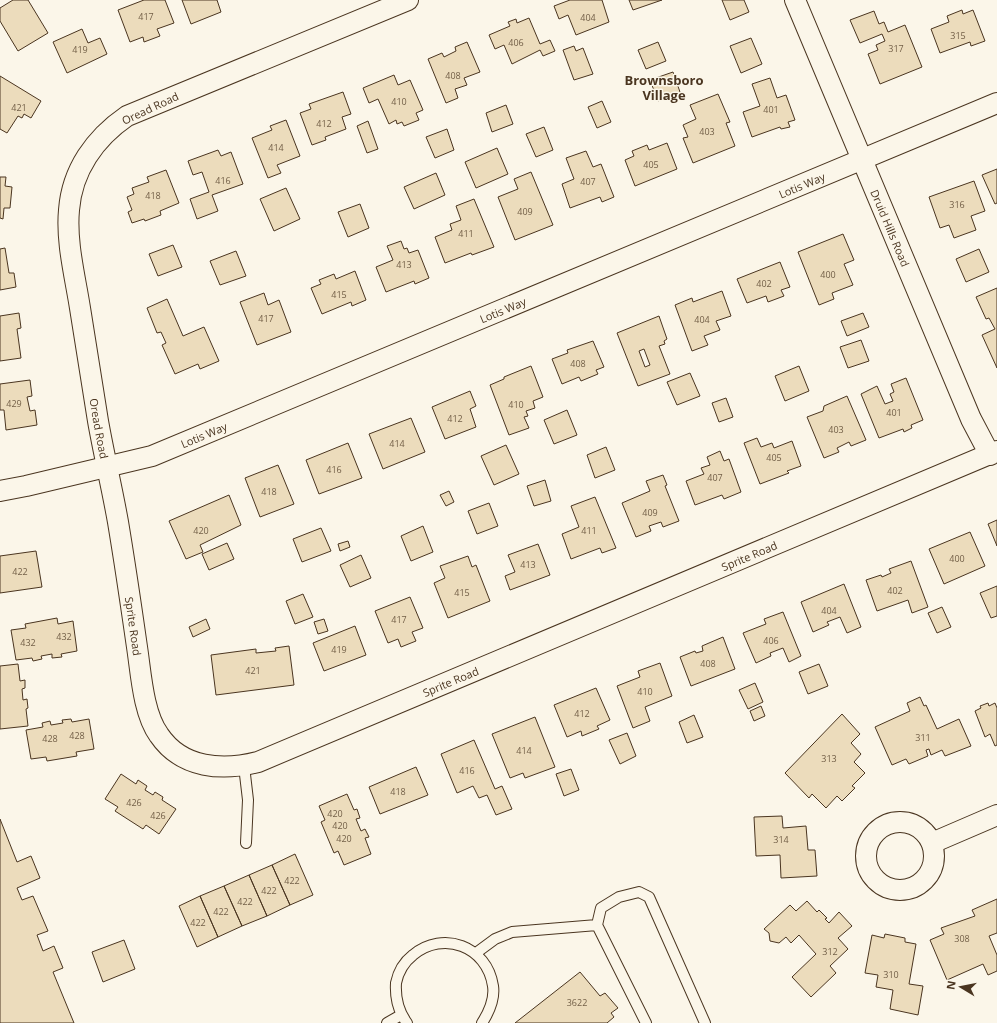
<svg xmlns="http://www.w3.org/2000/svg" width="997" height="1023" font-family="'Open Sans',sans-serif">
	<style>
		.building { fill: #ecdcbc; stroke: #4a3520; fill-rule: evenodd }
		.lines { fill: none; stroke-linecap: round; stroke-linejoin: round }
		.lane-casing { stroke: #4a3520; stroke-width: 12 }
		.street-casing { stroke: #4a3520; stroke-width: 22 }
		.lane { stroke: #fbf6e9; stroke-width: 10 }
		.street { stroke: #fbf6e9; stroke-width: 20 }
		.labels { text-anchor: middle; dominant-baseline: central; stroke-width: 3; stroke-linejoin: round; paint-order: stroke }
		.number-label { font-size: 9px; fill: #725f47 }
		.street-label { font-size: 11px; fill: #4a3520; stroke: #fbf6e9 }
		.quarter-label { font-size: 13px; font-weight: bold; fill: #4a3520; stroke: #fbf6e9 }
	</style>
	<rect width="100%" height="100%" fill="#fbf6e9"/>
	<path class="building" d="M13,0H28L48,33L18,51L0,21V8Z
		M144,0H165L174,23L157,29L160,36L144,42L143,37L130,42L118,10Z
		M182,0H217L221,12L191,24Z
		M570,0H602L609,22L576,35L568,15L559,19L554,6Z
		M629,0H662L633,10Z
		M722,0H744L749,12L730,20Z
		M962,10L963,14L973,10L985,41L971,46L970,42L940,53L931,29L949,22L947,16Z
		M874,11L879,24L884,22L888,32L905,25L922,67L880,84L868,54L878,50L876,45L885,41L882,34L860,43L850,20Z
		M529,18L540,44L550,40L555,51L543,56L540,50L512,64L504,45L495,49L489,35L510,26L508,22L516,19L517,23Z
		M82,29L88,43L100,38L107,54L67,73L53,42Z
		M751,38L762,64L741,73L730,46Z
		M467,42L480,72L464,78L467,85L455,89L458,98L446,103L428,59L442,53L444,57L456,51L455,47Z
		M658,42L666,61L646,69L638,50Z
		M574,46L576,51L583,48L593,74L574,80L563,50Z
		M673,72L680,92L658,101L650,80Z
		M394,75L398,85L410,80L423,110L416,113L419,120L404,126L402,122L397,124L396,120L389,124L378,99L369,103L363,88Z
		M0,76L41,101L31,118L24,114L22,118L18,116L7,133L0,129Z
		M770,78L777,98L786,95L795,120L788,122L790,127L781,129L780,127L752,137L743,112L760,106L752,84Z
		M343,92L351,114L342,117L346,129L325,137L326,140L312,145L300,113L311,109L309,104Z
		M718,94L730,122L726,123L735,146L693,163L683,138L688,137L683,125L696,119L690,105Z
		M602,101L611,122L597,128L588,107Z
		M506,105L513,124L492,132L486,113Z
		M286,120L300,156L277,165L281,173L268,178L252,138L272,130L270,126Z
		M368,121L378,149L367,153L357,126Z
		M544,127L553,150L536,157L526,134Z
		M447,129L454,150L435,158L426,137Z
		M667,143L677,169L635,186L625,160L634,156L632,151L647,145L649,150Z
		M497,148L508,174L476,188L465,162Z
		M218,150L221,156L231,152L243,184L212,195L218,211L197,219L190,199L209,192L202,172L193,175L188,161Z
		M586,151L593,167L601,164L614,197L602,202L600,197L570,208L562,184L574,179L566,158Z
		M997,169V203L995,204L982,175Z
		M166,170L179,203L160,211L161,215L145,221L144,219L132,223L128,212L132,210L127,197L134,194L132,188L149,182L147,177Z
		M531,172L553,225L515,240L498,197L518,189L514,179Z
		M436,173L445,195L414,209L404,187Z
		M0,177H6L5,186L12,187L10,208H4L3,219L0,218Z
		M974,181L985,211L971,216L976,230L954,238L949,225L940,228L929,197Z
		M286,188L300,219L274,231L260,199Z
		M474,199L494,247L472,255L471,253L445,263L435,237L452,230L450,224L461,220L456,206Z
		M360,204L369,228L348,237L338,212Z
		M843,234L854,260L844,264L853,285L832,293L834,299L819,305L798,252Z
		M401,241L404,249L407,248L409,253L418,250L429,278L415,284L414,281L386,292L376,267L393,260L387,246Z
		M173,245L182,267L158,276L149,254Z
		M5,248L9,273H14L16,287L0,290V249Z
		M979,249L989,272L966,282L956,259Z
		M236,251L246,276L220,285L210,261Z
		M780,262L790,287L781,290L784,296L768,302L766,296L747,303L737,279Z
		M355,271L366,300L352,306L351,302L322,314L311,288L321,284L319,280L334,274L336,279Z
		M997,288V368L982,335L995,329L989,318L986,319L976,297Z
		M722,291L731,316L716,321L720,330L704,336L708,345L692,351L675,305L692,298L693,302Z
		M264,293L268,305L279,300L291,332L257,345L240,302Z
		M167,299L183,336L204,327L219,361L200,369L198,364L175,374L162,345L166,343L161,332L157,333L147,308Z
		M19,313L21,328L17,329L21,358L0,361V316Z
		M863,313L869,327L847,336L841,321Z
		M659,316L667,339L664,341L665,344L659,346L670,374L638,386L617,333ZM644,349L650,365L645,367L639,351Z
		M861,340L869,361L848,368L840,347Z
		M593,341L604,367L596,370L598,374L581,381L579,377L562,384L552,359L568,353L567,350Z
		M531,366L543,397L533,401L535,408L526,411L528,416L524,417L529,428L509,435L490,385L504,379V377Z
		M799,366L809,391L785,401L775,376Z
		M690,373L700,396L677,405L667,382Z
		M906,378L923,420L911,425L912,428L904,432L903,429L879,438L861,394L877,386L885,404L893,401L890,394L894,392L891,384Z
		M30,380L32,396L27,397L30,411L35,410L37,425L6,430L4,410H0V384Z
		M470,391L476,406L470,409L476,427L445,439L432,407Z
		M847,396L866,440L851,446L849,442L837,448L839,452L824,458L807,417L823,411L824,406Z
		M726,398L733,417L719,422L712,403Z
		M567,410L577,435L554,444L544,420Z
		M411,418L425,452L383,469L369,434Z
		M757,438L761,447L772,443L774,448L792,441L801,466L787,471L789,473L760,484L744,443Z
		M348,443L362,478L319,494L306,460Z
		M506,445L519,474L494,485L481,456Z
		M606,447L615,470L595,478L587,455Z
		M720,451L724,461L729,459L741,492L724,499L722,495L695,505L686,481L704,474L701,468L710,465L707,457Z
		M278,465L294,504L260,517L245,478Z
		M663,475L667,485L665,486L679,521L663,527L661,522L649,526L651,531L636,537L622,503L650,491L646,481Z
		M545,480L551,501L534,506L527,486Z
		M449,491L454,502L446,506L440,495Z
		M229,495L241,525L200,545L203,552L186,559L169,521Z
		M595,497L616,548L602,553L600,548L571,559L562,534L579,527L571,506Z
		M489,503L498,526L477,534L468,511Z
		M997,520V546L988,524Z
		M423,526L433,552L411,561L401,536Z
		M321,528L331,551L302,562L293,539Z
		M970,532L985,566L944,584L929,549Z
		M348,541L350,547L340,551L338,544Z
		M227,543L234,559L209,570L202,554Z
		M538,544L550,575L510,590L505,576L515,572L508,555Z
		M36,551L42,587L0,593V556Z
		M361,555L371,578L350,587L340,565Z
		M468,556L472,567L476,565L490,601L448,618L434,583L445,578L440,566Z
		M911,561L928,607L912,613L908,600L877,611L866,580L881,575L882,577L891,573L889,569Z
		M844,584L861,627L847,633L840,617L827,622L829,625L813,632L801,602Z
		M997,586V616L991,618L980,593Z
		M303,594L313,617L295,624L286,601Z
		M410,597L423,628L412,632L416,641L401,647L398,639L388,643L375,611Z
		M942,607L951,627L937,633L928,613Z
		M783,612L801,656L789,662L783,648L770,653L771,656L756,663L743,633L766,624L764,619Z
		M57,618L58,624L73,621L77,651L61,654L62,657L52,658V654L41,656L42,659L33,661L32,658L16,660L11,630L26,628L25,624Z
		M206,619L210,629L193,637L189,627Z
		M324,619L328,631L318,634L314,622Z
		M355,626L366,655L324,671L313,643Z
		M723,637L735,669L691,686L680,657L695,651L696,653L703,651L702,646Z
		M289,646L294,685L216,695L211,655L256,649V653L276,651L275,648Z
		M660,663L672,696L645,707L650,721L633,728L617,686L640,677L638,671Z
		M18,664L20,681L25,680V688L22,689L23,700L27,699L28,708L26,709L28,726L0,729V666Z
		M819,664L828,686L808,694L799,672Z
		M755,683L763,702L748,709L739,690Z
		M596,688L610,720L597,726L599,729L582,736L581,731L567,737L554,705Z
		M920,697L924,706L926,705L937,729L959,719L971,746L945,756L942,750L931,755L929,749L926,750L928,756L909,764L906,759L892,765L875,727L910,711L907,703Z
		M988,703L989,706L995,703L997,708V745L995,746L990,734L985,737L975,711L981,708L980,706Z
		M761,706L765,716L754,721L750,711Z
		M842,714L860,734L851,743L861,754L854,762L865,773L852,786L855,788L842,801L837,796L826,808L812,794L809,798L785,773Z
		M694,715L703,737L687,743L679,722Z
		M535,717L555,767L525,778L523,773L510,778L492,734Z
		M71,719L72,722L89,719L94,749L76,752L77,756L47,761L46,757L31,759L26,730L43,727L42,723L50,721L51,725L63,723L62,720Z
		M627,733L636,756L620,764L609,740Z
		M474,740L495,789L502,786L512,809L496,815L487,795L479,798L473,786L457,793L441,754Z
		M416,767L428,795L380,814L369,787Z
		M571,769L579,790L564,796L556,774Z
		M121,774L136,784L138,780L147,786L145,790L153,795L155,792L163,797L162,800L176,809L159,834L146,825L143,829L115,811L118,807L105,799Z
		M347,794L354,810L357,809L360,818L356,819L361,831L365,829L369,837L365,838L371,854L344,865L338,851L334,853L321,822L325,820L319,806Z
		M782,816L783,828L806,826L808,850H815L817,876L781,878L780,855L756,856L754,817Z
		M0,819L17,862L31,856L40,878L17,888L22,900L33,896L48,931L37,935L43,951L54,946L63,968L53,972L74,1023H0Z
		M295,854L313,895L290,905L272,865Z
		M272,865L290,905L267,916L249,875Z
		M249,875L267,916L242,926L224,886Z
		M224,886L242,926L218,937L200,896Z
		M200,896L218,937L197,947L179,906Z
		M997,899V933L989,936L997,955V971L988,975L983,964L947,980L930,940L944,934L941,928L975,916L972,910Z
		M807,901L817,912L819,910L827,918L825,919L829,923L839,912L852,926L838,938L848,949L830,966L836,973L811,997L792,977L816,954L799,935L791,943L786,937L779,943L770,941L769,933L764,929L790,905L796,911Z
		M885,934L905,938V942L916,944L909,984L923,986L918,1015L890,1009L893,990L876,987L878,975L865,973L872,935L884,938Z
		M124,940L135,969L103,982L92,952Z
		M580,972L600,996L605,993L618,1008L611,1013L614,1017L607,1023H515Z"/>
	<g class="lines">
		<g class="lane-casing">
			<path id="lane" d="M244,766L248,800L246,843
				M476,953L495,939L512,932L597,925
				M387,1023L401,1015
				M407,1023C398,1011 395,999 396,983C398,973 404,962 413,955C443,930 487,946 493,986C495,999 489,1012 482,1023
				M646,1023L597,925L601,908L619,897L639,892L649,897L705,1023"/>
		</g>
		<g class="street-casing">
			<g id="street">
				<path id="s1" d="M408,0L127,116C95,138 72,170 69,210C66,242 75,276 80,308C86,346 92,384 98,421C104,455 112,488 118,522C125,564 131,605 137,647C141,673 143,713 159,735C182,769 223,771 258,762L997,451"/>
				<path id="s2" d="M795,0L971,419L990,455"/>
				<path id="s3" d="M0,491L26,486L152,456L997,103"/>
				<circle cx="900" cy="856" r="34"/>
				<path d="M932,843L997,815"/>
			</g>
		</g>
		<use href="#lane" class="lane"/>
		<use href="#street" class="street"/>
	</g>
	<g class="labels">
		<g class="number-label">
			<text x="146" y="16">417</text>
			<text x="588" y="17">404</text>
			<text x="958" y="35">315</text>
			<text x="516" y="42">406</text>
			<text x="896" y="48">317</text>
			<text x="80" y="49">419</text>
			<text x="453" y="75">408</text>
			<text x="399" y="101">410</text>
			<text x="19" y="107">421</text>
			<text x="771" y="109">401</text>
			<text x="324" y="123">412</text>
			<text x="707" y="131">403</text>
			<text x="276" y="147">414</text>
			<text x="651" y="164">405</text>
			<text x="223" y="180">416</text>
			<text x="588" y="181">407</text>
			<text x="153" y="195">418</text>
			<text x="957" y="204">316</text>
			<text x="525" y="211">409</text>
			<text x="466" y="233">411</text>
			<text x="404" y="264">413</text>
			<text x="828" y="274">400</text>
			<text x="764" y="283">402</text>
			<text x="339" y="294">415</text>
			<text x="266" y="318">417</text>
			<text x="702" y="319">404</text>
			<text x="578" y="363">408</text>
			<text x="14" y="403">429</text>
			<text x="516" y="404">410</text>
			<text x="894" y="412">401</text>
			<text x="455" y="418">412</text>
			<text x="836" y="429">403</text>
			<text x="397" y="443">414</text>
			<text x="774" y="457">405</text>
			<text x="334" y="469">416</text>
			<text x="715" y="477">407</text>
			<text x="269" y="491">418</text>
			<text x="650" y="512">409</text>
			<text x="201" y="530">420</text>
			<text x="589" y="530">411</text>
			<text x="957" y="558">400</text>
			<text x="528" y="564">413</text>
			<text x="20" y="571">422</text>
			<text x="895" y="590">402</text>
			<text x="462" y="592">415</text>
			<text x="829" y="610">404</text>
			<text x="399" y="619">417</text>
			<text x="64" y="636">432</text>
			<text x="771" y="640">406</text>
			<text x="28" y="642">432</text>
			<text x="339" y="649">419</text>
			<text x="708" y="663">408</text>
			<text x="253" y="670">421</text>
			<text x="645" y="691">410</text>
			<text x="582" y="713">412</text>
			<text x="77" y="735">428</text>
			<text x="923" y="737">311</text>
			<text x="50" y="738">428</text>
			<text x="524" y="750">414</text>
			<text x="829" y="758">313</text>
			<text x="467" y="770">416</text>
			<text x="398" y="791">418</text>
			<text x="134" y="802">426</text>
			<text x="335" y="813">420</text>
			<text x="158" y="815">426</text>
			<text x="340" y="825">420</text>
			<text x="344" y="838">420</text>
			<text x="781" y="839">314</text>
			<text x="292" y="880">422</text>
			<text x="269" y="890">422</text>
			<text x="245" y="901">422</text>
			<text x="221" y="911">422</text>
			<text x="198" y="922">422</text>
			<text x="962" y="938">308</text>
			<text x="830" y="951">312</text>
			<text x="891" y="974">310</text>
			<text x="577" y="1002">3622</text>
		</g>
		<g class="street-label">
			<text transform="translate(150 108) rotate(-25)">Oread Road</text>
			<text stroke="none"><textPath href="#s3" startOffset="860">Lotis Way</textPath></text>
			<text stroke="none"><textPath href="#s2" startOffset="247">Druid Hills Road</textPath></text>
			<text stroke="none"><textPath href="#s3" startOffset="536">Lotis Way</textPath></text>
			<text stroke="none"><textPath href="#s1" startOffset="639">Oread Road</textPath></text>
			<text stroke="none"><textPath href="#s3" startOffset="212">Lotis Way</textPath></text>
			<text stroke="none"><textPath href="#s1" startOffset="1595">Sprite Road</textPath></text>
			<text stroke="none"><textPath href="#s1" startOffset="840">Sprite Road</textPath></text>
			<text stroke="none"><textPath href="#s1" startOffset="1271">Sprite Road</textPath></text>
		</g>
		<g class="quarter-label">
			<text x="664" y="80">Brownsboro<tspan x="664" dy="15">Village</tspan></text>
		</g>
	</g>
	<g transform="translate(961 987) rotate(280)" stroke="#fbf6e9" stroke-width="3" paint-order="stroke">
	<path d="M0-3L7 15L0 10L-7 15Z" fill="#4a3520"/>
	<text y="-6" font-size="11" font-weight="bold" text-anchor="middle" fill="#4a3520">N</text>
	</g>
</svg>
